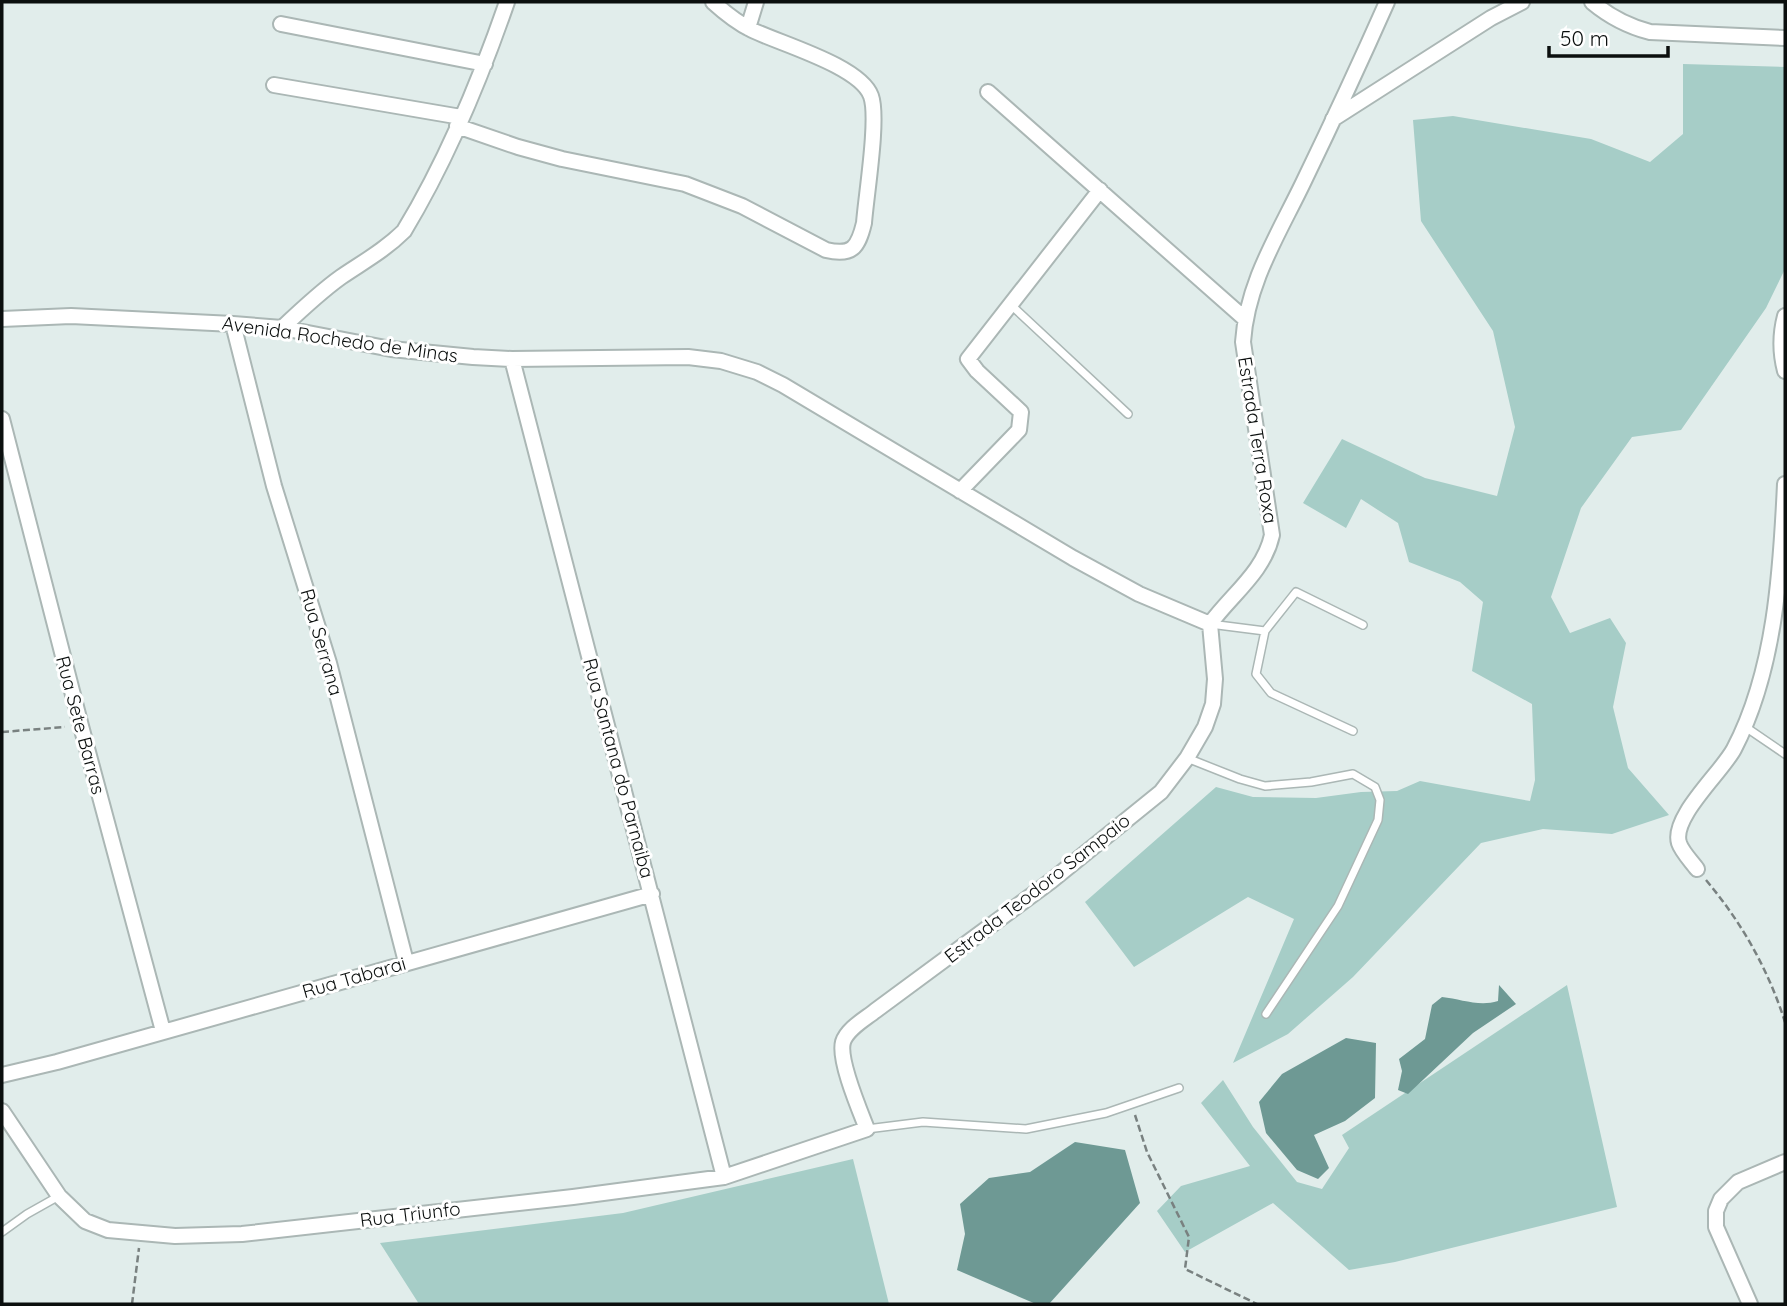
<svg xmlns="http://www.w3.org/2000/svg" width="1787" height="1306" font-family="Quicksand,sans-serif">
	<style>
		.green { fill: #a6cdc7 }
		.water { fill: #6e9994 }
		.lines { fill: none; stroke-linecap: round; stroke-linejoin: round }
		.lane-casing { stroke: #abb7b5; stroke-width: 10 }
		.street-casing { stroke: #abb7b5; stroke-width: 18 }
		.path { stroke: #798180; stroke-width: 2.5; stroke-dasharray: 7 3.5; stroke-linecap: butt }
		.lane { stroke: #fff; stroke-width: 7 }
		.street { stroke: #fff; stroke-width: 14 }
		.labels { text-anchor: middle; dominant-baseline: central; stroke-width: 6; stroke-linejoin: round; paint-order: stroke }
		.street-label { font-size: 19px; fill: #0b0f0e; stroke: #fff }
	</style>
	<rect width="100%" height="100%" fill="#e1edeb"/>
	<path class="green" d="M1683,64L1785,67V269L1766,308L1681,430L1632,437L1581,508L1551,597L1570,633L1610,618L1626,643L1613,707L1628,768L1669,815L1612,834L1543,829L1481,843L1353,977L1288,1034L1233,1063L1294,919L1248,897L1134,967L1085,902L1216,787L1253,797L1316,798L1361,792L1397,791L1420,781L1530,801L1535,780L1532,704L1472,671L1483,602L1460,582L1409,562L1398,523L1361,499L1346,528L1303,503L1342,439L1425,478L1497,496L1515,427L1493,331L1421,221L1413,120L1453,116L1591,139L1650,162L1683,134Z
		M1567,985L1617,1207L1395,1262L1349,1270L1273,1203L1185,1252L1157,1211L1181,1186L1250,1166L1201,1103L1223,1080L1253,1127L1297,1182L1322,1189L1349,1148L1342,1135Z
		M853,1159L889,1304H419L380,1243L623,1213Z"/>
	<path class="water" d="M1499,985L1516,1004L1473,1033L1408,1094L1398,1090L1402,1071L1399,1059L1425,1039L1432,1005L1442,997C1461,999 1479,1007 1498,1001Z
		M1346,1038L1376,1043L1375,1098L1345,1121L1314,1135L1329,1168L1318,1179L1297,1170L1266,1133L1259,1102L1282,1074Z
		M1075,1142L1125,1150L1140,1203L1049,1304H1036L957,1270L965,1234L960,1204L989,1178L1030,1172Z"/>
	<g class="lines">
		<g class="lane-casing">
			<path id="lane" d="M1011,305L1128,414
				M1210,624L1265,631
				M1744,726L1785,754
				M1353,731L1271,693L1256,674L1265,631L1296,592L1363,625
				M1187,758L1240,779L1265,786L1311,782L1353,774L1375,787L1380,800L1378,820L1338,906L1266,1014
				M867,1129L923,1122L1026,1129L1106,1113L1179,1088
				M2,1232L27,1214L59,1196"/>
		</g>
		<g class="street-casing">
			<path id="street" d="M1592,2C1610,17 1627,26 1650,32L1785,38
				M281,24L485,64
				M748,28L756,2
				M274,85L461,117
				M988,92L1244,318
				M1333,119L1491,18L1522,2
				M457,126L518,147L562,159L685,184L742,206L826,250C852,256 858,248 864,223C866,196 879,118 871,96C860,66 781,44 752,30C738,23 724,12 713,2
				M1785,316C1780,335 1780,352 1785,371
				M2,319L71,316L233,324L282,328L391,349L473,357L512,359L688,357L721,361L757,372L783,385L1073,558L1139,594L1210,624
				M233,324L274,486L329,663L406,962
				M282,328C301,310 320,292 341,277C363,262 385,250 404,231C447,160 480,80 507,2
				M512,359L724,1177
				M2,419L81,726L163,1031
				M960,491L1019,430L1021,412L977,371L968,359L1100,190
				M1210,624C1232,594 1264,572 1272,535L1243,342C1247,283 1278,235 1303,183C1332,123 1360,63 1387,2
				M1697,869C1692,862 1682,852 1679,843C1671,817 1722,772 1734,749C1775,671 1781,571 1785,484
				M2,1075L57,1062L652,894
				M2,1111L59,1196L85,1221L108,1230L175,1236L242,1234L573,1197L724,1177L867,1129C860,1111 838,1060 843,1042C847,1029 865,1019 875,1011L1051,881L1161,792L1187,758L1205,727L1213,704L1215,679L1210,624
				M1750,1304L1716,1227V1211L1721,1199L1738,1182L1785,1162"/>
		</g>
		<path class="path" d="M2,732L65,727
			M1706,880C1742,923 1768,969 1785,1022
			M1135,1115L1147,1152L1189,1237L1185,1269L1257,1304
			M132,1304L139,1248"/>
		<use href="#lane" class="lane"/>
		<use href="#street" class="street"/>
	</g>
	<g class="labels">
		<g class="street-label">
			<text transform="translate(340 339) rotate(8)">Avenida Rochedo de Minas</text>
			<text transform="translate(1258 440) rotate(81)">Estrada Terra Roxa</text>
			<text transform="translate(322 642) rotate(74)">Rua Serrana</text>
			<text transform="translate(81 725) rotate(75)">Rua Sete Barras</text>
			<text transform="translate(619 768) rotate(75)">Rua Santana do Parnaiba</text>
			<text transform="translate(1037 888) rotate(-38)">Estrada Teodoro Sampaio</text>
			<text transform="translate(354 977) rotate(-16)">Rua Tabarai</text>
			<text transform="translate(410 1214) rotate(-7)">Rua Triunfo</text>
		</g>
	</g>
	<rect width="1787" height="1306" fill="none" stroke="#0b0f0e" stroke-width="7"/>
	<path d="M1549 46v10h119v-10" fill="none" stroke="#0b0f0e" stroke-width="3.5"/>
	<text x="1560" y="46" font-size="21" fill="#0b0f0e" stroke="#ffffff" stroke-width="5" paint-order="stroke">50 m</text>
</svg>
